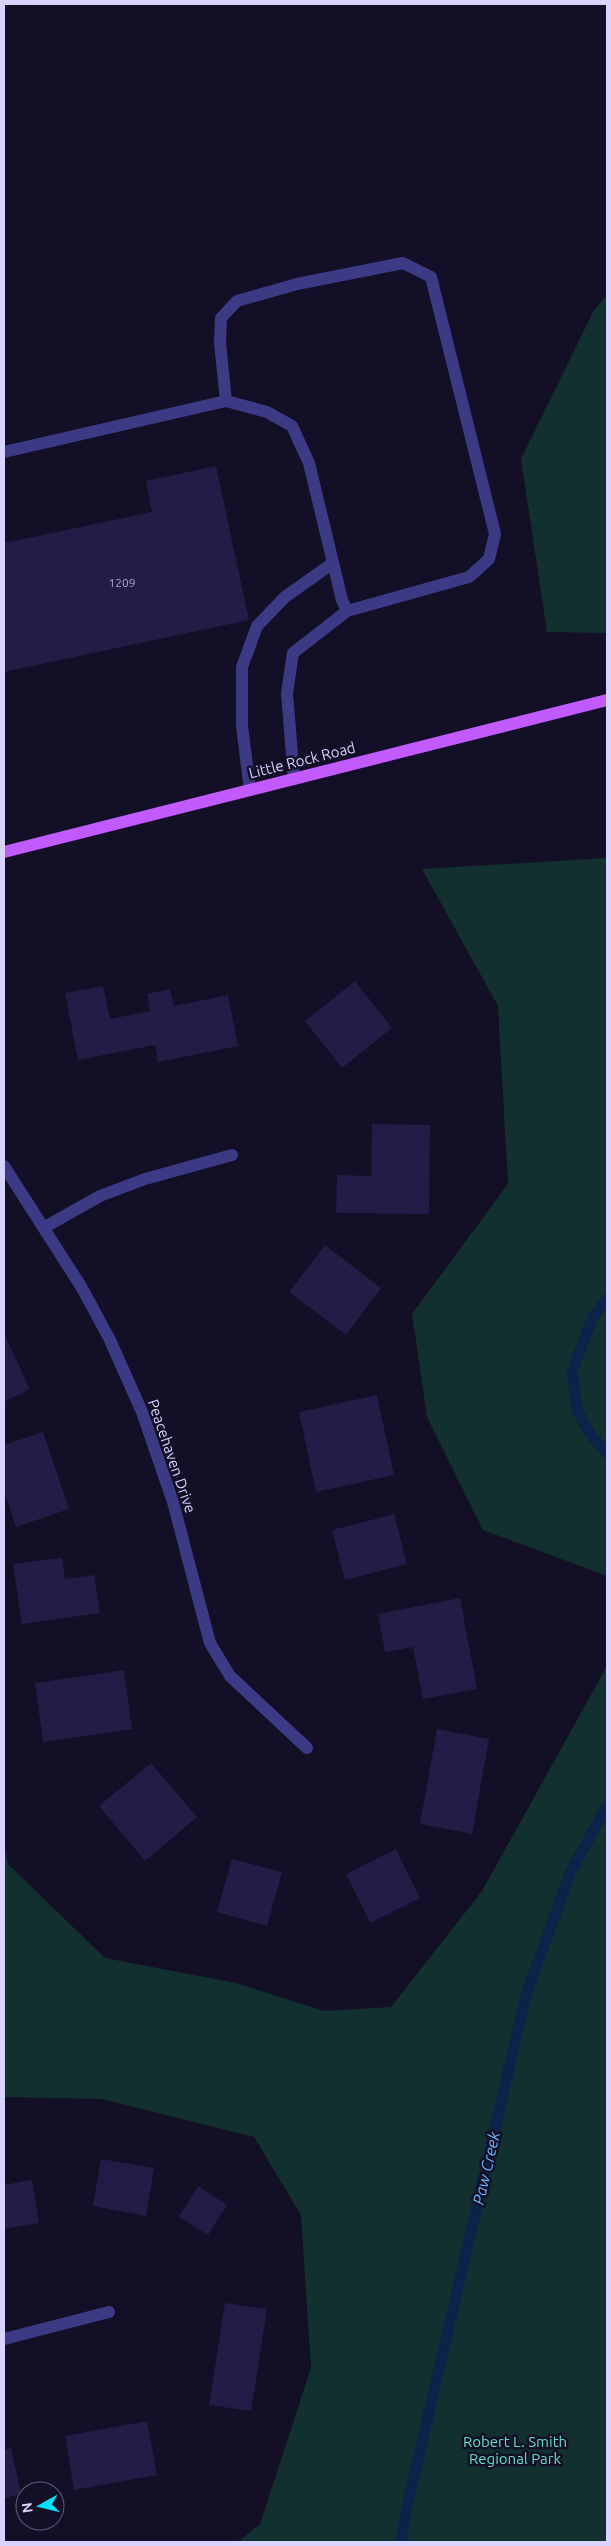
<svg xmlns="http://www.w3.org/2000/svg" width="611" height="2546" font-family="Ubuntu,sans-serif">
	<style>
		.green { fill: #12302f }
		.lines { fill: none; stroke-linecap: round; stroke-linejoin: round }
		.stream { stroke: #0c2248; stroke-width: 11 }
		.building { fill: #241b47 }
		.minor { stroke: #3d3a85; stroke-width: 12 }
		.major { stroke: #c25bff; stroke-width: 12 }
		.labels { text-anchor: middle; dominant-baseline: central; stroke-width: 5; stroke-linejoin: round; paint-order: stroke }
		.number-label { font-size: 12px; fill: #aca6d1 }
		.street-label { font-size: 15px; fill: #d9d4ff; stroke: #130f26 }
		.park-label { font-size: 15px; fill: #5fe0c0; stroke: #130f26 }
		.water-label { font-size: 16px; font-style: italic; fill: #62b6ff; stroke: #130f26 }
	</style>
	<rect width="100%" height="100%" fill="#130f26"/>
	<path class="green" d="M607,295V633L547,632L521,459L594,310Z
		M607,858V1576L483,1530L427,1417L412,1314L508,1184L498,1006L422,869Z
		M607,1666V2542H238L260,2524L311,2368L301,2215L254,2137L102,2099L4,2097V1843L8,1864L105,1958L236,1983L324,2011L391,2007L482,1891Z"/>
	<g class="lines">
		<path class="stream" d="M607,1299L594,1315L572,1371L577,1410L590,1434L607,1453
			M401,2542L406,2511L526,1995L571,1871L607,1806"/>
	</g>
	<path class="building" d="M216,466L249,620L4,672V543L152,512L146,481Z
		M355,981L392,1028L342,1068L305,1021Z
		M103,986L110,1019L150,1011L147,994L170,989L174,1006L228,995L238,1046L158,1062L155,1045L78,1060L65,993Z
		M372,1124L430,1125L429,1214L336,1213L337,1175L371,1176Z
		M325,1245L381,1288L346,1335L289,1292Z
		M4,1334L30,1389L4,1402Z
		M377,1395L394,1475L316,1492L299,1412Z
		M43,1432L69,1509L16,1527L4,1491V1445Z
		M394,1514L407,1564L345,1580L332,1530Z
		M62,1558L65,1579L94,1575L100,1613L22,1624L13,1564Z
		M460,1598L477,1689L423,1699L413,1647L385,1652L378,1614Z
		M124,1670L132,1729L43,1742L35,1683Z
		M437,1729L489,1739L472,1834L420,1824Z
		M151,1763L197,1817L145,1861L99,1806Z
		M396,1849L420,1898L370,1923L346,1874Z
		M232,1859L282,1872L267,1926L217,1912Z
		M101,2159L154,2168L146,2216L93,2206Z
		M32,2180L39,2223L4,2229V2185Z
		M198,2186L227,2205L208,2235L179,2217Z
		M225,2303L267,2309L251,2411L209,2405Z
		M147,2421L157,2475L74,2490L65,2436Z
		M11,2448L21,2494L4,2498V2450Z"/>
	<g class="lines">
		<path class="minor" d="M226,401L220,343L221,318L237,301L297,284L403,263L431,277L495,534L489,559L469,577L347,611L293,653L287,693L294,779
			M4,452L226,401L267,412L292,426L309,463L342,600L347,611
			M250,790L242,726V667L257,626L285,597L333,563
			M4,1166L82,1288L110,1340L142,1412L173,1502L210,1643L230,1676L307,1748
			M45,1227L100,1196L145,1179L232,1155
			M4,2339L109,2312"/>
		<path class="major" d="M4,852L607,700"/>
	</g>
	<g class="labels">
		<g class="number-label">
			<text x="122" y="582">1209</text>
		</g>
		<g class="street-label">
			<text transform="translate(302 760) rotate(-14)">Little Rock Road</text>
			<text transform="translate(172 1456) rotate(71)">Peacehaven Drive</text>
		</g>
		<g class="park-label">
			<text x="515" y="2441">Robert L. Smith<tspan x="515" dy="17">Regional Park</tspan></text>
		</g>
		<g class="water-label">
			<text transform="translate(486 2168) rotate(-77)">Paw Creek</text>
		</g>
	</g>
	<rect width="611" height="2546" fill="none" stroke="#d9d4ff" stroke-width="10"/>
	<g transform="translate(40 2506) rotate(262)"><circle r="24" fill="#130f26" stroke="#625e7d"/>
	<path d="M0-4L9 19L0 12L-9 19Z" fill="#00e5ff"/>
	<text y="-8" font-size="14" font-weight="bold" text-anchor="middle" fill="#d9d4ff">N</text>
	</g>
</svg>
